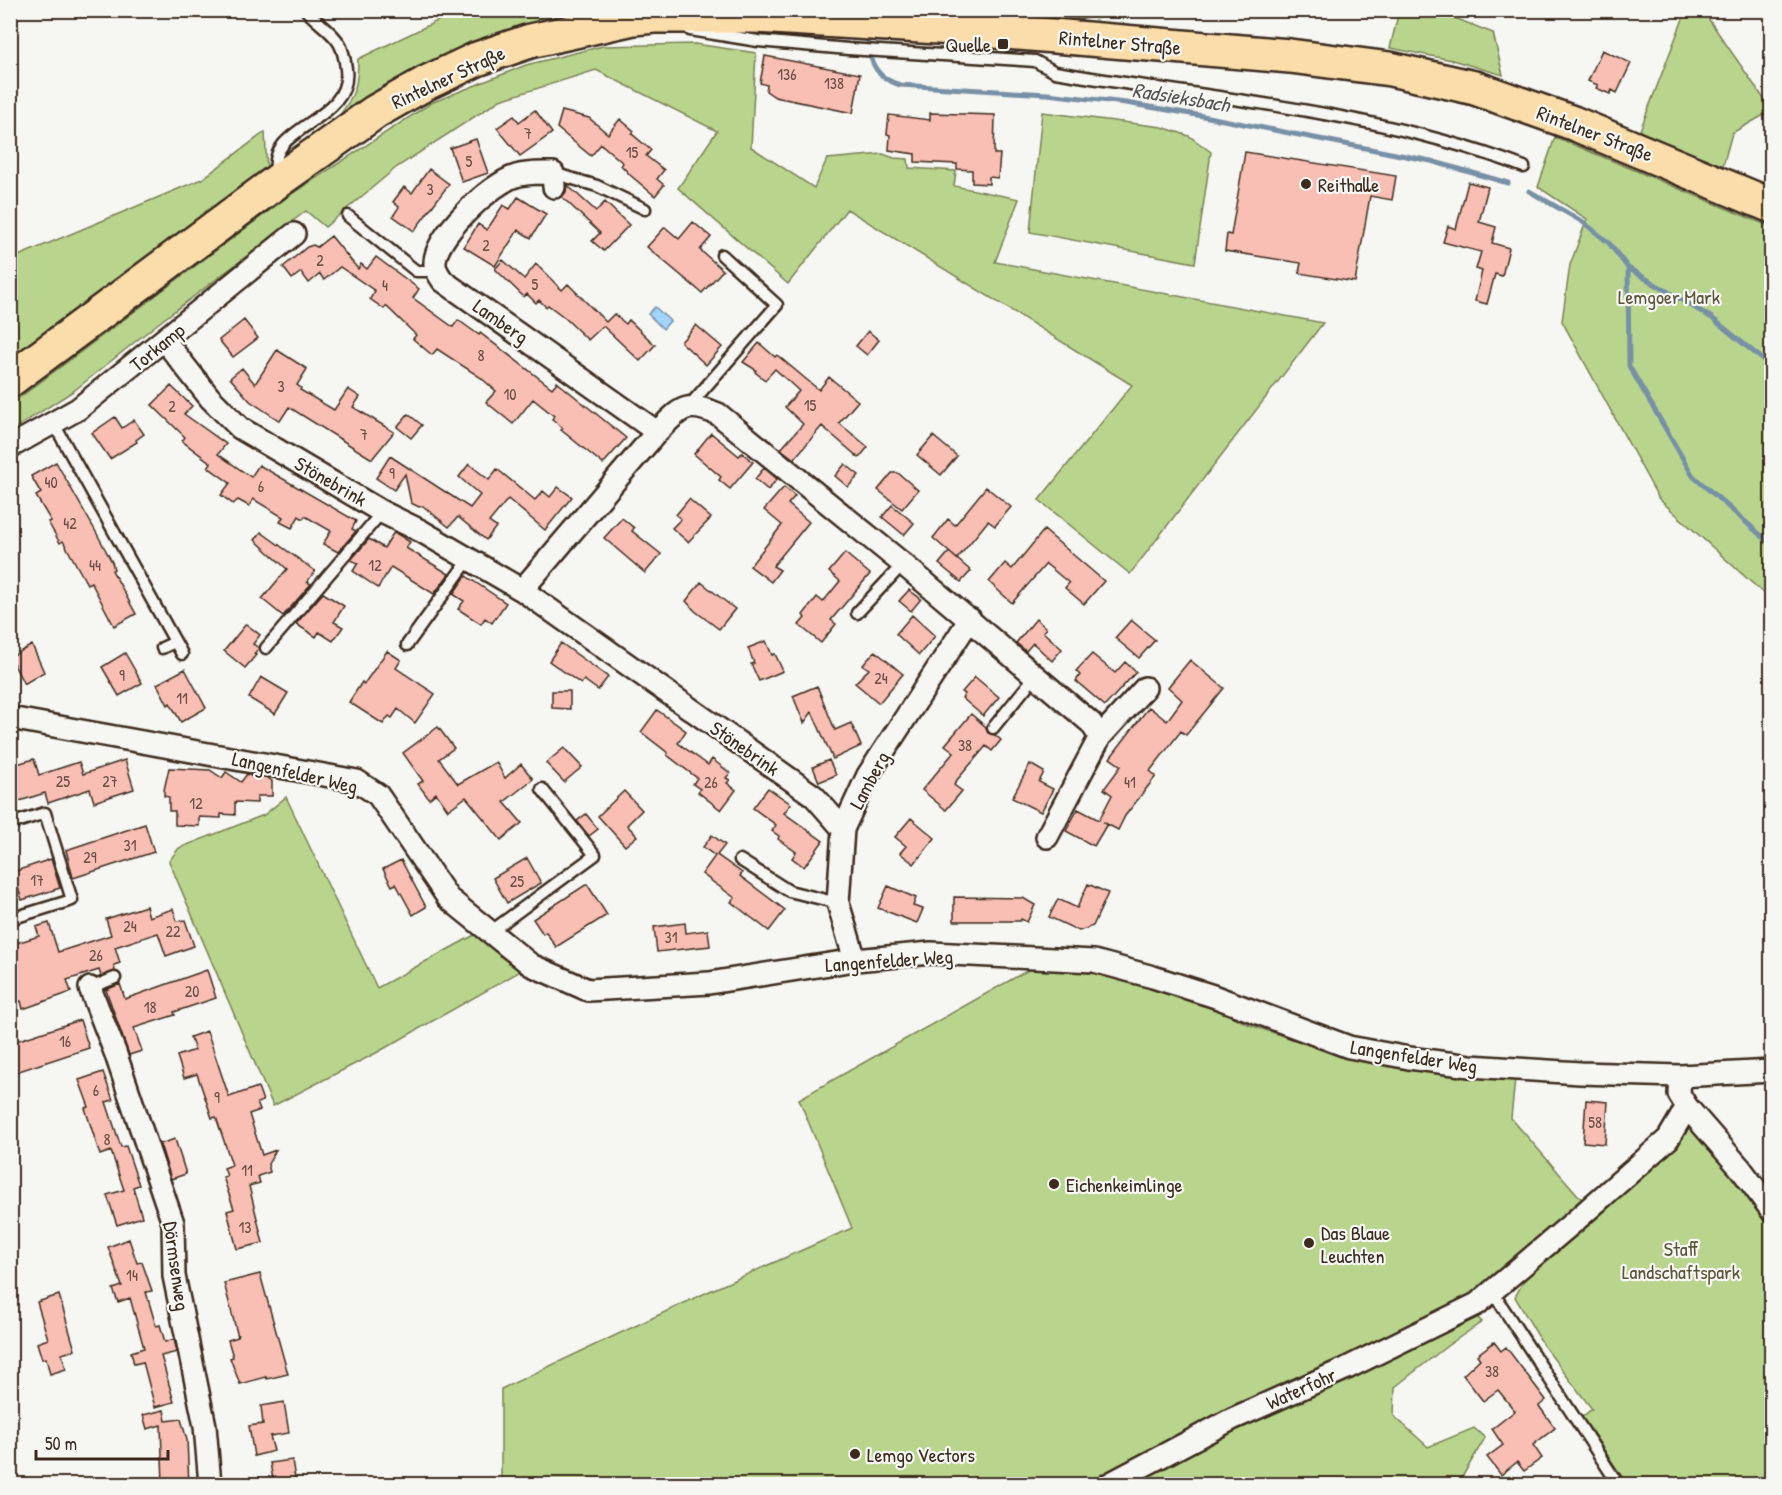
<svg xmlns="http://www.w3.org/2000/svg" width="1782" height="1495" font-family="'Patrick Hand',sans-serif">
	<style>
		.green { fill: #b9d58d; stroke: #7a8056; stroke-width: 1.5 }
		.water { fill: #a1d4ff; stroke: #7890a5; stroke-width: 1.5 }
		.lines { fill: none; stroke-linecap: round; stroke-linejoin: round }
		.stream { stroke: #7890a5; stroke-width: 5 }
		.building { fill: #f9beb4; stroke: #3b2a1e; stroke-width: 1.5 }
		.lane-casing { stroke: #3b2a1e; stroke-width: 15 }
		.street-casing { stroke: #3b2a1e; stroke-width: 26 }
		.primary-casing { stroke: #3b2a1e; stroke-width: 38 }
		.lane { stroke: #f6f6f2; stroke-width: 10 }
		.street { stroke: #f6f6f2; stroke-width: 21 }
		.primary { stroke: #faddab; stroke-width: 33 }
		.poi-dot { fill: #3b2a1e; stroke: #f6f6f2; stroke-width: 2 }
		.labels { text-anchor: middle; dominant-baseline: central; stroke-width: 4.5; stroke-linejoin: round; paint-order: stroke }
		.number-label { font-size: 16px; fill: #6a4f44 }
		.street-label { font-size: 20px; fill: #3b2a1e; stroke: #f6f6f2 }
		.poi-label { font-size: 20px; fill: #3b2a1e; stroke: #f6f6f2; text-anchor: start }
		.park-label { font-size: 20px; fill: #5a553a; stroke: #f6f6f2 }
		.water-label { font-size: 21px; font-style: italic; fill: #545456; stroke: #f6f6f2 }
	</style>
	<rect width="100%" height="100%" fill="#f6f6f2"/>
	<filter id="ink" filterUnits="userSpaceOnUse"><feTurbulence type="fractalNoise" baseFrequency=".0167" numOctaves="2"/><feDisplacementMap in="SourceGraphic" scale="12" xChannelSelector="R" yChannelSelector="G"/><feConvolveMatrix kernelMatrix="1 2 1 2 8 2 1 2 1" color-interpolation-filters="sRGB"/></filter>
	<g filter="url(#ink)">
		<path class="green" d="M458,11H605L341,121L339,116C355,95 358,85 358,59Z
			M1028,11H1102L1077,21L1034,16Z
			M1399,11H1437L1493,33L1503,75L1452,60L1390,48Z
			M1686,11H1703L1771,109V111L1732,133L1721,173L1639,133Z
			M695,44L756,53L751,147L814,188L827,159L883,154L894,158L908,159L909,168L956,171L954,186L1019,199L995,262L1323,323L1130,574L1039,500L1132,385L847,209L788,284L678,188L717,131L596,70L500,100L397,167L325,227L306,211L156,325L75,390L11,431V404L290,195L431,103L526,65L603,46Z
			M1042,112L1162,127L1189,136L1211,152L1195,263L1030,232Z
			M265,132L267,172L11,359V259L202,179Z
			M1555,137L1771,227V600L1659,499L1562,321L1570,265L1587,219L1538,187Z
			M286,797L377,988L480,932L526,968L378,1052L273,1106L169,861L179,848L264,815Z
			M1030,969L1094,973L1184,994L1250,1025L1355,1060L1453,1075L1515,1079L1511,1118L1584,1202L1466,1304L1100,1484H501V1389L714,1289L852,1228L799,1099Z
			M1691,1124L1771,1223V1484H1627L1582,1417L1592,1409L1544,1346L1515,1297L1529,1271L1682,1136Z
			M1473,1313L1482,1322L1447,1346L1395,1387L1394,1416L1428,1447L1474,1428L1485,1438L1458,1484H1118Z"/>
		<path class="water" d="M655,307L670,321L663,329L648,314Z"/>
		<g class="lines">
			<path class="stream" d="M868,43C871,65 877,78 900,85L1047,94L1126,103L1203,116L1431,161L1508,183
				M1529,191L1583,222L1609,243L1628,268L1712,318L1772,367
				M1628,268L1629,366L1693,476L1772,545"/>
		</g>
		<path class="building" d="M1602,50L1631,63L1617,93L1612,90L1610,94L1596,88L1598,85L1588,81Z
			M765,56L860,74L853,113L775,97L766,91L767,85L760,83Z
			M535,110L552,133L520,156L497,128L514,116L519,122Z
			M562,111L589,118L608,134L620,119L634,131L632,134L651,150L646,156L664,170L657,179L664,185L655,196L630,175L621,165L623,163L601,144L591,156L557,128Z
			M930,113L995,115L994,154H1000L998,178L989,177V184L972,183V170L957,169V164L915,162V154L889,150L890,135L887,134L889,115L930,120Z
			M476,139L488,173L462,182L450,148Z
			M1245,152L1396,176L1392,200L1370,196L1355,282L1299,273L1301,263L1225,251L1227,234L1231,235Z
			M429,169L449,184L414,231L393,216L399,207L393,202L404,187L412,193Z
			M1468,182L1488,187L1479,222L1496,227L1492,243L1509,248L1502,276L1495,274L1487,304L1475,301L1482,271L1476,269L1481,252L1443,242L1448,226L1456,229Z
			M567,185L596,211L605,202L629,225L604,251L592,241L600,233L562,197L566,192Z
			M518,197L546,214L531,238L518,230L495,266L464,247L478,224L487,230L503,205L510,209Z
			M693,222L711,237L700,250L723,270L702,293L647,247L665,227L679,239Z
			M331,236L358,269L361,264L367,269L376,257L419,289L413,298L453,327L458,320L479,335L480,333L552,388L557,382L626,438L603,464L561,430L563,428L552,419L554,416L533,399L513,424L486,402L496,391L480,377L437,349L432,355L413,339L416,335L386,306L384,309L370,299L375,291L340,267L324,280L320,274L309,283L301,272L292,279L283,267L307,247L313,245L317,247Z
			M503,260L524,279L536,264L562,290L568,284L606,322L614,314L626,324L629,320L655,345L640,361L603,326L588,340L564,317L548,305L546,307L539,300L536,303L527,294L524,297L495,269Z
			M244,320L258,338L233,357L219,340Z
			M696,325L722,347L706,365L681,342Z
			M868,331L879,340L867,355L856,346Z
			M759,343L775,357L777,355L819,390L829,377L858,401L839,423L868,447L859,458L822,426L794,459L781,449L803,424L785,407L799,391L775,369L765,380L755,372L756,370L743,362Z
			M277,350L307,369L297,385L301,388L300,390L334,410L348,389L360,397L353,407L394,432L372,459L289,407L280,421L250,401L230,378L242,368L255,384Z
			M171,386L192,406L184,414L226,444L218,454L251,477L259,465L356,521L352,529L356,531L338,552L323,544L331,531L305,516L303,519L299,516L292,528L280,522L283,517L253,499L249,506L238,500L233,504L221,495L230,483L208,467L211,463L182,441L185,437L152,405Z
			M408,414L422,425L411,438L397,427Z
			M115,417L122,428L134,420L144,434L136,440L137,442L110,459L92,433Z
			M711,433L739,456L742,453L753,462L730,489L719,480L721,477L694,454Z
			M933,436L957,456L941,475L917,455Z
			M390,456L470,508L480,495L459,477L469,464L489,480L497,469L535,500L543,491L550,497L558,487L572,497L545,530L508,499L489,522L496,527L486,540L458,517L449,527L423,506L419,507L411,503L405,474L394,490L376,478Z
			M56,462L96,532L112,562L114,569L112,570L136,614L114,626L91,582L87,584L63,541L60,543L48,522L51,521L36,496L41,493L31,476Z
			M845,464L859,475L848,487L835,476Z
			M764,468L777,479L768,490L755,479Z
			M892,473H898L918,490L902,509L878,490Z
			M784,487L795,496L788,504L809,522L773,566L780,570L771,582L750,566L782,525L764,510Z
			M986,487L1011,507L995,526L988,521L957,559L933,538L948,519L955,525Z
			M689,499L711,518L688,542L672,528L681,519L676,515Z
			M892,505L914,523L904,535L882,517Z
			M622,518L634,528L632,531L661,554L645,573L604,538Z
			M1044,530L1104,581L1084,604L1065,588L1069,583L1046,564L1012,603L989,582L1005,563L1012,569Z
			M261,532L315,571L307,582L311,584L283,616L262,599L287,569L255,540Z
			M394,532L410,542L406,548L449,574L434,594L391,567L378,588L353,571L358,563L351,560L369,539L384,548Z
			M949,552L971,571L961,582L939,564Z
			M845,553L870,574L831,620L836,624L821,643L799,625L805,618L803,615L817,597L823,602L840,581L829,572Z
			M466,576L506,603L492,623L485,618L481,624L458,609L464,601L453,594Z
			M701,582L735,609L719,629L695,611L686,601Z
			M909,590L921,599L911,611L899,601Z
			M323,593L344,606L334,622L343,627L333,641L319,632L316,637L296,624Z
			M912,615L935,636L919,655L896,634Z
			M1036,619L1046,628L1043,632L1062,649L1052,661L1033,643L1026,651L1016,643Z
			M1131,620L1155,640L1139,658L1115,638Z
			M246,624L260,635L253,644L259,648L254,654L256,655L245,668L224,651Z
			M766,641L772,655L775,654L783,671L759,681L751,664L754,663L748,648Z
			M561,643L608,677L598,690L584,680L581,684L549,661Z
			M32,645L44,672L24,684L10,657Z
			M387,651L401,660L396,668L435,694L415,723L398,709L392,718L389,716L383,724L349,702L362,682L364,684Z
			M875,651L903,674L879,703L855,683L869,669L863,665Z
			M125,653L142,683L119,696L102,667Z
			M1092,654L1115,673L1125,662L1136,672L1105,706L1076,681L1080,675L1076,671Z
			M1190,660L1224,688L1186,735L1181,731L1150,771L1156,776L1125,816L1118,830L1103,822L1107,824L1094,846L1066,831L1078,809L1099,820L1112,795L1104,789L1121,766L1110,758L1149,707L1167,721L1182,700L1168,687Z
			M185,669L206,708L181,722L170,703L168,705L157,684Z
			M261,677L288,693L275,714L249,698Z
			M975,677L999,697L983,716L962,698L965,694L962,692Z
			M817,686L835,730L851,723L861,746L833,759L812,712L804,723L793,696Z
			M552,691H570V709L552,708Z
			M657,710L686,731L678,743L708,765L712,759L730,773L726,778L730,780L727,783L736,790L721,810L698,792L700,789L693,784L697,778L667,755L668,753L641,732Z
			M971,714L986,727L988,733L995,735L1001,740L992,751L986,746L957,780L954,785L962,791L946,810L922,790L954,752L945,745Z
			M438,727L454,748L439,759L458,784L496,762L505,778L521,764L533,779L504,802L522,823L501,840L466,797L448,810L436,793L429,799L418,784L423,781L403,753Z
			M564,748L582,767L564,782L546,763Z
			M34,759L39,775L79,762L83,774L125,760L134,789L94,802L90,789L48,803L45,793L10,804V766Z
			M829,760L836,775L819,782L813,767Z
			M1030,764L1044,772L1039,782L1053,789L1041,812L1012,798Z
			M169,768L210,770L222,778L226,772L241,782L247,774L258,780L260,776L268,778L272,781V796H257V803L235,802V815L221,814V818L199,817V826L175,825V811H169V797L164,796V790Z
			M768,788L791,804L784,813L823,841L804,867L792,858L796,852L778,839L779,836L772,831L776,825L753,808Z
			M624,791L642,810L627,825L637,836L625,846L598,816Z
			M586,814L598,829L589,836L577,821Z
			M911,818L935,838L914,864L900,853L906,846L895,837Z
			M145,824L154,852L73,878L66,850Z
			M712,835L725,845L717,855L742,873L740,876L785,910L769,931L731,902L735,898L702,874L715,856L703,847Z
			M527,858L541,883L507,903L493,878Z
			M51,859L60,888L22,900L18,888L10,890V873Z
			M401,860L426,907L413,915L396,884L392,886L383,869Z
			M587,884L607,915L556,947L546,932L543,934L533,919Z
			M1088,884L1108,893L1093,926L1079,931L1049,917L1058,899L1077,908Z
			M888,886L916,898L913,906L923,909L917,923L878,908Z
			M954,897L1023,898L1035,905L1027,922L1021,919L1020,921H954Z
			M146,906L149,917L173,909L177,921L185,920L194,946L166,956L158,933L115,947L120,963L114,965L115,971L101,976L99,970L67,980L71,992L23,1009L21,1001L10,1004V945L39,936L36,927L49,923L58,952L111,935L106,919Z
			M685,923L686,933L708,930L710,946L657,952L654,927Z
			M207,970L216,998L174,1012L175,1015L134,1028L142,1051L129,1055L106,990L120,984L125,999Z
			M80,1020L89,1048L10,1074V1043Z
			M207,1031L229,1097L258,1087L263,1101L257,1103L260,1110L249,1114L262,1155L276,1150L268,1164L270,1172L258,1176L260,1183L249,1186L263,1243L237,1249L227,1211L234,1209L223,1177L227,1176L224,1168L232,1165L216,1117L212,1118L197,1074L184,1078L177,1056L195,1050L190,1037Z
			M103,1072L113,1100L106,1102L121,1147L126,1146L139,1185L133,1187L142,1217L117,1225L107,1195L124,1190L111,1151L100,1155L85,1108L89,1107L79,1080Z
			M1586,1100L1608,1102L1605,1144L1583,1142Z
			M175,1139L186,1174L171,1179L160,1144Z
			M129,1239L137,1263L142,1262L152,1291L146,1292L156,1326L160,1325L165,1342L174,1339L177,1352L161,1356L174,1402L155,1407L143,1362L134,1364L131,1352L144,1348L130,1298L118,1302L113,1289L122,1286L108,1247Z
			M260,1274L288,1374L267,1379L266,1377L240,1384L230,1358L233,1357L228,1340L238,1337L224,1283Z
			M59,1295L75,1350L62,1354L66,1369L50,1374L46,1358L42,1359L37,1343L48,1339L37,1302Z
			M1494,1342L1501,1351L1506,1347L1546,1400L1539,1406L1555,1428L1533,1445L1542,1458L1524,1471L1517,1462L1501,1475L1487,1457L1503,1445L1492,1429L1515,1411L1498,1390L1483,1401L1463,1375L1480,1359L1477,1355Z
			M284,1402L289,1433L270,1436L274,1451L254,1456L249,1426L263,1424L261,1406Z
			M164,1410L166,1421L181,1419L187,1440L189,1485H163L161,1425L147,1429L143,1415Z
			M292,1460L296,1485H274L270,1463Z"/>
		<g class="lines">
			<g class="lane-casing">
				<path id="lane" d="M690,30L758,41L848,49L1035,61L1055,72C1212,99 1374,110 1524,167
					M553,173L597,186L645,209
					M278,176C260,126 353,124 346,69C345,60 343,50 339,43C331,30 316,22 306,10
					M348,216L416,271H436
					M689,406L777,305L722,255
					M54,424L182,654
					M857,613L903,564
					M407,645L469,559
					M162,648L175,642
					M266,648L382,512
					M993,728L1036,675
					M10,824L45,813L72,900L10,919
					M740,860L789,891L838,903
					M490,932L595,855L542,789
					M90,988L115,978
					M1492,1291L1618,1484"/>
			</g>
			<g class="street-casing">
				<path id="street" d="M554,187L553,173C541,173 528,172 516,176C491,183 433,238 435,264C435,271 440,276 443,281L657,432
					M165,341L210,398L240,428L382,512L421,531L522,590L814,796L843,829
					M10,447L78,409L294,234
					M522,590L657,432C681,409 684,400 718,414L903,564L1091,723L1100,737
					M10,718L357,781L378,795L448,898L531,965L588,990L709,983L855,960L931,953L1094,961L1153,977L1213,996L1349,1047L1409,1058L1470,1066L1580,1073L1680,1076L1772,1071
					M1047,837L1100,737L1145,688
					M855,960L838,903L843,829L868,775L970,619
					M90,988L115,1052L173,1223L174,1276L205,1426L210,1484
					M1680,1076L1679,1094L1687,1107L1741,1169L1772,1211
					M1109,1484L1232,1419L1347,1368L1477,1304L1575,1221L1668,1139L1687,1107"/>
			</g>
			<g class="primary-casing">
				<path id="primary" d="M10,380L279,180L375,112L426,83L477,59L530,41L634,18L654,16H754L971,29L1290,56L1390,69L1475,88L1573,123L1772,206"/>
			</g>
			<use href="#lane" class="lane"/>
			<use href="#street" class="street"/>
			<use href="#primary" class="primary"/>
		</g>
	</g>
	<g class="poi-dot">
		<rect x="997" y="38" width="12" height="12" rx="3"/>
		<circle cx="1306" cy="184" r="6"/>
		<circle cx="1054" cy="1184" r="6"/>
		<circle cx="1309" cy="1243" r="6"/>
		<circle cx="855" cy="1454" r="6"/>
	</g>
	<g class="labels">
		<g class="number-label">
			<text x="787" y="74">136</text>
			<text x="834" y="83">138</text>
			<text x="528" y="133">7</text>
			<text x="632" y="152">15</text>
			<text x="469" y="161">5</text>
			<text x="430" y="189">3</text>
			<text x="486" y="245">2</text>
			<text x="320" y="260">2</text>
			<text x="535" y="284">5</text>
			<text x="385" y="285">4</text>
			<text x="481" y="355">8</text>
			<text x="281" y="386">3</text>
			<text x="510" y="394">10</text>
			<text x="810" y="405">15</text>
			<text x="172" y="406">2</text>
			<text x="364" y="434">7</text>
			<text x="392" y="473">9</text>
			<text x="51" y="482">40</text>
			<text x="261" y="486">6</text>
			<text x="70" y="523">42</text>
			<text x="95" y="565">44</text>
			<text x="375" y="565">12</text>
			<text x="122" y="675">9</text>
			<text x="881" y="678">24</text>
			<text x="182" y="698">11</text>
			<text x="965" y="745">38</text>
			<text x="63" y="781">25</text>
			<text x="110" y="781">27</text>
			<text x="711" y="782">26</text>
			<text x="1130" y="782">41</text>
			<text x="196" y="803">12</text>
			<text x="130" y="845">31</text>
			<text x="90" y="857">29</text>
			<text x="37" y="880">17</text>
			<text x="517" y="881">25</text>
			<text x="130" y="926">24</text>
			<text x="173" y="931">22</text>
			<text x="671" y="937">31</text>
			<text x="96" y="955">26</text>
			<text x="192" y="991">20</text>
			<text x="150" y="1007">18</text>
			<text x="65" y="1041">16</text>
			<text x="96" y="1090">6</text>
			<text x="217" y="1097">9</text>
			<text x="1595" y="1122">58</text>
			<text x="107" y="1139">8</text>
			<text x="247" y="1170">11</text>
			<text x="245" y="1227">13</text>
			<text x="132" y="1275">14</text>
			<text x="1492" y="1371">38</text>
		</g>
		<g class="street-label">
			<text transform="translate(1120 42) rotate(5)">Rintelner Straße</text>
			<text transform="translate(448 77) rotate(-25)">Rintelner Straße</text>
			<text transform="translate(1595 133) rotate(21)">Rintelner Straße</text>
			<text transform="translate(501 321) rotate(35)">Lamberg</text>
			<text transform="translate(157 347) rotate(-39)">Torkamp</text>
			<text transform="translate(331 481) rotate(30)">Stönebrink</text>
			<text transform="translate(745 748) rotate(35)">Stönebrink</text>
			<text transform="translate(295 772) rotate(13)">Langenfelder Weg</text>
			<text transform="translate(869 780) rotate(-62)">Lamberg</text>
			<text transform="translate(889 960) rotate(-4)">Langenfelder Weg</text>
			<text transform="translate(1414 1056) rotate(9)">Langenfelder Weg</text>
			<text transform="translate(177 1266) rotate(82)">Dörmsenweg</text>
			<text transform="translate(1301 1388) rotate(-24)">Waterfohr</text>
		</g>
		<g class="poi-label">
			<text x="991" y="44" text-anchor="end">Quelle</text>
			<text x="1318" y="184">Reithalle</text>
			<text x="1066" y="1184">Eichenkeimlinge</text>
			<text x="1321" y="1232">Das Blaue<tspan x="1321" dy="23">Leuchten</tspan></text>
			<text x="867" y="1454">Lemgo Vectors</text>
		</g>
		<g class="park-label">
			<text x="1669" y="296">Lemgoer Mark</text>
			<text x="1681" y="1248">Staff<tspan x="1681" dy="23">Landschaftspark</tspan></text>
		</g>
		<g class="water-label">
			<text transform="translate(1181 97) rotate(9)">Radsieksbach</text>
		</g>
	</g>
	<rect width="1782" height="1495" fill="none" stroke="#f6f6f2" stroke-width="36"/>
	<rect x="18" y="18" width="1746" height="1459" fill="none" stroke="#3b2a1e" stroke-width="2" filter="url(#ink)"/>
	<path d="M36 1450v9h132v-9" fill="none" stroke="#3b2a1e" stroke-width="3"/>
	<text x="45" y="1450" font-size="18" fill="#3b2a1e" stroke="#f6f6f2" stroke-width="4.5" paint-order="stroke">50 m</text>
</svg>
